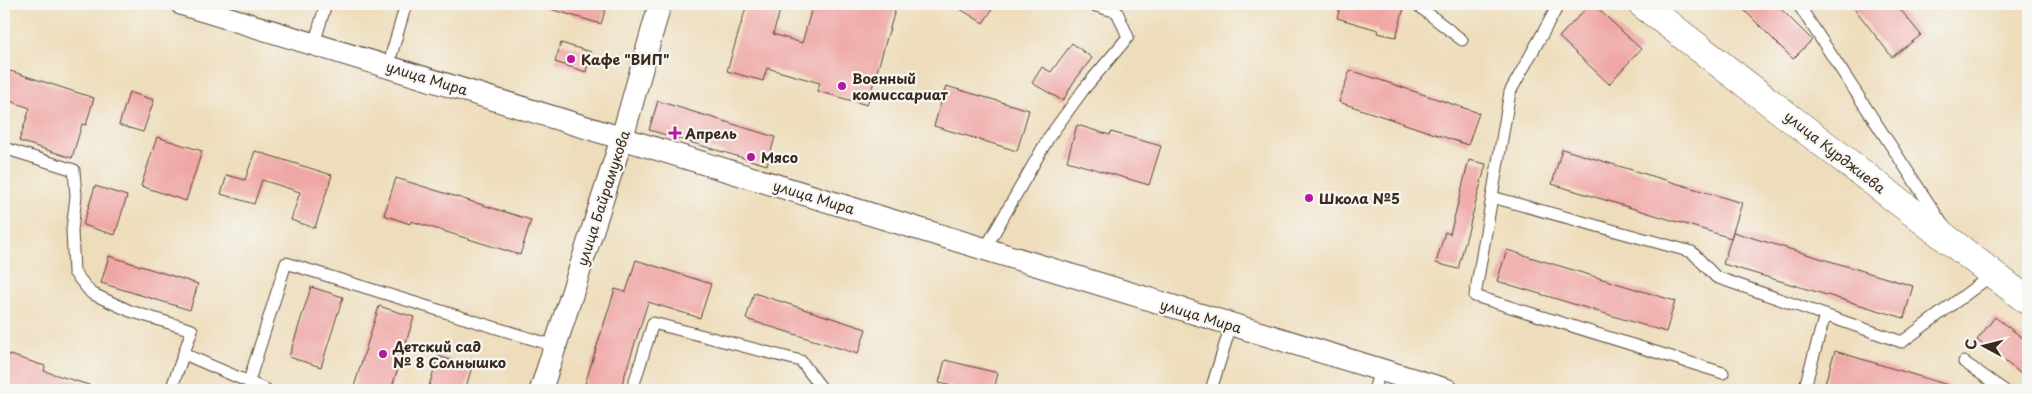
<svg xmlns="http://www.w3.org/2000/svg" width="2032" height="394" font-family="'Playpen Sans',sans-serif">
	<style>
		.building { fill: #efa6a4 }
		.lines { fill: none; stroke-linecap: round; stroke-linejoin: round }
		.service-casing { stroke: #564536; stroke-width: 13 }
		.minor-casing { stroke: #564536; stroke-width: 24 }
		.tertiary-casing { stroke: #564536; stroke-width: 29 }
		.service { stroke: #fff; stroke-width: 11 }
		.minor { stroke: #fff; stroke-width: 22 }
		.tertiary { stroke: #fff; stroke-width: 28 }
		.poi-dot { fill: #b5179e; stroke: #f6f6f2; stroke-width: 2 }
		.labels { text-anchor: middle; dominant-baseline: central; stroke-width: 4.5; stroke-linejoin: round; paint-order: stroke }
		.poi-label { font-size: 14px; font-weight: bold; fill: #3b2a1e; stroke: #f6f6f2; text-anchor: start }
		.street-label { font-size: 14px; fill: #3b2a1e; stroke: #f6f6f2 }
	</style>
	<rect width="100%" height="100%" fill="#f6f6f2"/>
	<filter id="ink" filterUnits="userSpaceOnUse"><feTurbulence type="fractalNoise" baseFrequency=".02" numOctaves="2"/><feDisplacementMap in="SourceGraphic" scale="10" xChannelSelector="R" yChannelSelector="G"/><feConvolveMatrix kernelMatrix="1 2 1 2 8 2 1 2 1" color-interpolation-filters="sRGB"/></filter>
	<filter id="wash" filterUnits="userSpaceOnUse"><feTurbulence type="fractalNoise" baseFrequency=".0096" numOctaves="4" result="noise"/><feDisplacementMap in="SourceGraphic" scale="20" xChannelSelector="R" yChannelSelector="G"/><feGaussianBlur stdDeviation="1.12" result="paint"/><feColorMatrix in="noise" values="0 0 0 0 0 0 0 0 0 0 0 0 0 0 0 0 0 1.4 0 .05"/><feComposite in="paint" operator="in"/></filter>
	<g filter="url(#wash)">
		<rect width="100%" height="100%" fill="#edb"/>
		<g id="blocks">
			<path class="building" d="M547,4H607L601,24L547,8Z
				M747,4H782L773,34L802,43L813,4H897L867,105L817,91L820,83L767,68L763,81L727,71Z
				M952,4H996L983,23Z
				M1341,4H1386L1404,8L1396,37L1377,33L1378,30L1337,18Z
				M1590,4H1593L1641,49L1609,84L1559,37Z
				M1738,4H1776L1812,40L1793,59Z
				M1851,4H1896L1921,35L1892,57Z
				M561,43L591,52L586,72L555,62Z
				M1072,43L1092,58L1073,83L1063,101L1032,83L1042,67L1051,72Z
				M4,69L94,98L86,125L82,124L72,158L19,141L30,108L4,99Z
				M1350,70L1479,113L1468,145L1339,102Z
				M946,86L1029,110L1017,151L934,126Z
				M129,92L154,100L143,132L119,125Z
				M658,101L775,137L767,165L649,130Z
				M1077,125L1110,135L1111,132L1161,146L1149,185L1067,161Z
				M157,137L202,151L186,201L141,186Z
				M1562,149L1742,203L1731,238L1552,184Z
				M255,151L332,175L315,228L291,220L300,192L262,180L254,204L221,194L227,175L245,180Z
				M1469,160L1486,164L1458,269L1436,263L1445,232L1450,234Z
				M396,178L531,220L520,255L411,221L410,224L384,215Z
				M95,186L127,196L115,235L83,225Z
				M1733,232L1913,286L1904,318L1723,264Z
				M1507,250L1675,301L1666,332L1497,281Z
				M109,256L198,284L190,310L101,283Z
				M636,260L711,284L700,318L648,302L620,390H583L615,289L626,292Z
				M311,287L343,297L321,367L289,357Z
				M754,293L866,329L858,354L746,319Z
				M379,306L414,317L391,390H353Z
				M1995,317L2028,342V379L1977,340Z
				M1835,351L1951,386L1950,390H1848L1825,383Z
				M4,353L45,366L44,371L95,387L94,390H11L4,388Z
				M438,356L472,367L465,390H428Z
				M945,360L998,373L994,390H970L939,383Z"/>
		</g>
	</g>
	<g filter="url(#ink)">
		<use href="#blocks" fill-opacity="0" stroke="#564536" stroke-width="1"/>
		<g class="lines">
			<g class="service-casing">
				<path id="service" d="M1416,4L1462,40
					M1559,4L1510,92L1475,296L1723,373
					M1798,4L1943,225
					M314,44L326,4
					M388,66L406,4
					M4,148L74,170L76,196L72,230L74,272L91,293L130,311L192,330L171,390
					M1492,197L1692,252L1716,277L1902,342L1993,274
					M985,249L1049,137L1084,89L1128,37L1117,12L1089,4
					M184,354L267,390
					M1964,362L2004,390
					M249,381L286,263L555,346
					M632,390L653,323L801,361L823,390
					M1211,390L1231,325
					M1374,390L1380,370
					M1804,390L1825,315"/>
			</g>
			<g class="minor-casing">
				<path id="minor" d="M182,4L1447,390
					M541,390L622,138L660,4"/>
			</g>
			<g class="tertiary-casing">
				<path id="tertiary" d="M1642,4L2028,301"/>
			</g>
			<use href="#service" class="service"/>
			<use href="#minor" class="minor"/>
			<use href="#tertiary" class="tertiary"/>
		</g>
	</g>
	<g class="poi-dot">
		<circle cx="571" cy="59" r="5"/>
		<circle cx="842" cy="86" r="5"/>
		<path d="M672.5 125.5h5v5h5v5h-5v5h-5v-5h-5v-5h5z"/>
		<circle cx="751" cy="157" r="5"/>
		<circle cx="1309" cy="198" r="5"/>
		<circle cx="383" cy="354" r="5"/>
	</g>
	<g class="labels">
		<g class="poi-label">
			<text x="581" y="59">Кафе "ВИП"</text>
			<text x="852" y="78">Военный<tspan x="852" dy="16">комиссариат</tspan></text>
			<text x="685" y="133">Апрель</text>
			<text x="761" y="157">Мясо</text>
			<text x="1319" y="198">Школа №5</text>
			<text x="393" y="346">Детский сад<tspan x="393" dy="16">№ 8 Солнышко</tspan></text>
		</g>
		<g class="street-label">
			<text transform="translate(427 78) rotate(17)">улица Мира</text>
			<text transform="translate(1835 152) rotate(38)">улица Курджиева</text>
			<text transform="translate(814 197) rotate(17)">улица Мира</text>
			<text transform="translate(603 198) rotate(-72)">улица Байрамукова</text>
			<text transform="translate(1201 316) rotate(17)">улица Мира</text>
		</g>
	</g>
	<rect width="2032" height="394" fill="none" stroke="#f6f6f2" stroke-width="20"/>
	<g transform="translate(1984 346) rotate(277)" stroke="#f6f6f2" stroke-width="4" paint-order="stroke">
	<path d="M0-4L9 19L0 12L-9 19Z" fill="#3b2a1e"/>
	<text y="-8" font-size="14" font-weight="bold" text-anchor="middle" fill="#3b2a1e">С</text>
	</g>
</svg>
